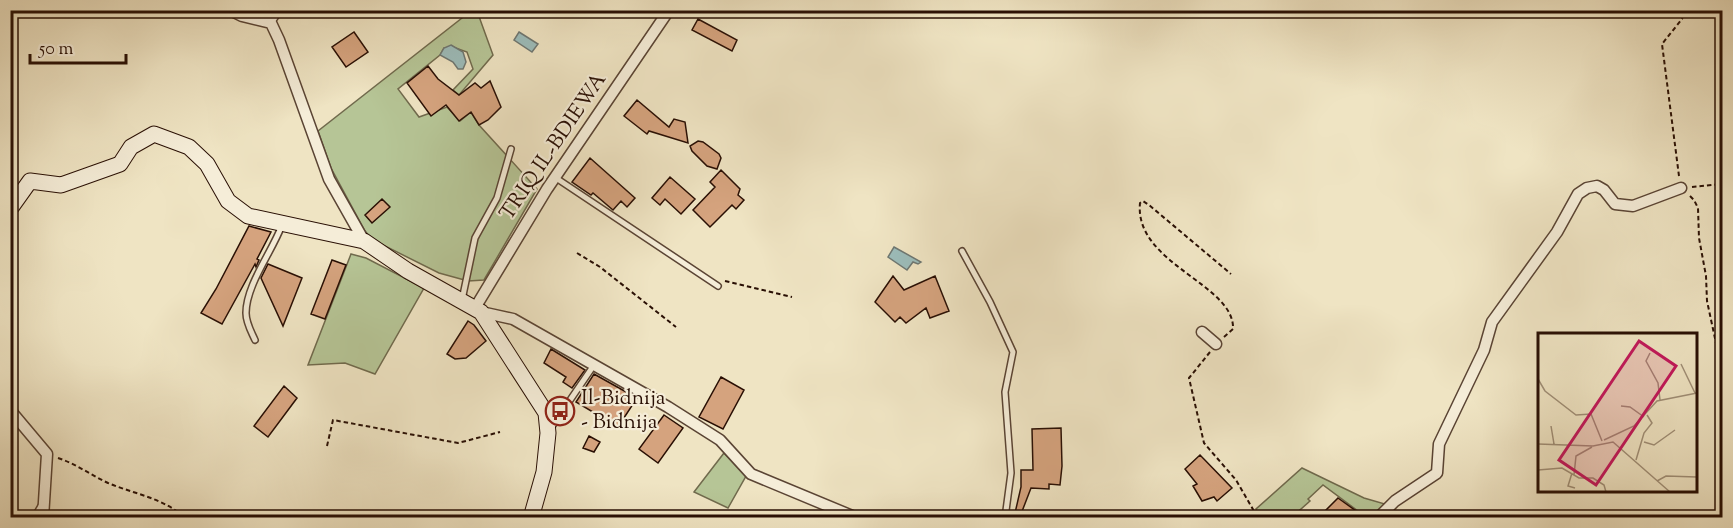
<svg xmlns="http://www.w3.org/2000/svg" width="1733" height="528" font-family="'Sorts Mill Goudy',serif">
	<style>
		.green { fill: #b6c596; stroke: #706a4d; stroke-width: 1.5 }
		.water { fill: #9cbdbb; stroke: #6e7772; stroke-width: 1.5 }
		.building { fill: #d5a37e; stroke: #290f04; stroke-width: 1.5 }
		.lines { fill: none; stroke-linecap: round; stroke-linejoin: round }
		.lane-casing { stroke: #5a4434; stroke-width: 8 }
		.street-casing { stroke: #5a4434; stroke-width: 13 }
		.secondary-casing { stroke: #290f04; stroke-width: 17 }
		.path { stroke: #290f04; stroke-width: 2; stroke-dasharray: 4.5 3; stroke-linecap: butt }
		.lane { stroke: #f5edd8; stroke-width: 5 }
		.street { stroke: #f5edd8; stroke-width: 10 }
		.secondary { stroke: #f5edd8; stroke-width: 15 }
		.labels { text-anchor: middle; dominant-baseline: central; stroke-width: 4.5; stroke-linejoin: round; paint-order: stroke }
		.street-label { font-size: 21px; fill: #290f04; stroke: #f5edd8 }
		.poi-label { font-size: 21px; fill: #290f04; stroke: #f5edd8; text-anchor: start }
		.inset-road { fill: none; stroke: #a08f77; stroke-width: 1.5 }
		.view { fill: #c2185b; fill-opacity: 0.15; stroke: #c2185b; stroke-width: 3 }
		.inset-edge { fill: none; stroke: #290f04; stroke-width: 3 }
	</style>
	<rect width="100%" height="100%" fill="#efe4c3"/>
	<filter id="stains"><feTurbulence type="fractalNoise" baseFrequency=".00333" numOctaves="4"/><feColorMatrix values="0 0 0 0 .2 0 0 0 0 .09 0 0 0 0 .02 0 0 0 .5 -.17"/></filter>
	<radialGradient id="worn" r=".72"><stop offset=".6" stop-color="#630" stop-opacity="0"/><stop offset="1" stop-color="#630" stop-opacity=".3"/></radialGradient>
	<path class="green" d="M471,11H477L493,55L459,95L453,90L473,69L467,52L453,47L444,48L440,55L398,89L419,117L447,107L460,121L471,112L479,125L537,189L484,280L468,281L439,273L373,240L365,231L331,168L318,131Z
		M351,254L366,258L424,288L375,374L345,363L308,365Z
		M724,453L746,476L728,508L694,492Z
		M1302,468L1364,498L1385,504L1372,517H1366L1323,485L1308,499L1310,501L1292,517H1260L1256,509Z"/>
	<path class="water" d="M519,32L538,44L532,52L514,40Z
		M451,45L463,52L466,62L463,69H458L453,62L440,55L444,48Z
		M894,247L921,262L918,264L913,262L907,270L888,257Z"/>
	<path class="building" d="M698,19L737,40L732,51L692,30Z
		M354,32L368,52L346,67L332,47Z
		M428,66L438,79L459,95L475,83L481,88L490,81L501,107L488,120L479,125L471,112L459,121L446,105L431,116L407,83Z
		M637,100L669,127L674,119L685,122L688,143L649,131L647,134L624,116Z
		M698,141L703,142L719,154L721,158L717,169L707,166L692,151L690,146Z
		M590,158L635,198L627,207L621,201L613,210L593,193L591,195L572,182Z
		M721,170L740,189L738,195L744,200L736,209L732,205L710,227L693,210L715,187L710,182Z
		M670,177L695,199L681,214L665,199L660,205L652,198Z
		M382,199L390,207L372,223L365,215Z
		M249,226L271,232L257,259L259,260L256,267L255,264L222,324L201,313L216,289Z
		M332,260L346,265L325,319L311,314Z
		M268,264L302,278L283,326L261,278Z
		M893,276L904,290L935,276L949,311L930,318L926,308L906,323L900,317L895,322L875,302Z
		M468,321L474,325L486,341L466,358L455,359L447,354Z
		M551,349L585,370L572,388L563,382L566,377L544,363Z
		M594,374L637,398L618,427L576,402Z
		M721,377L744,390L723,429L699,417Z
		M284,386L297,398L268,437L254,426Z
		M664,415L683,428L658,463L639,449Z
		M1061,428L1062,466L1060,485L1049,484V489L1031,488L1021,514L1015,513L1021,487V470H1033L1032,429Z
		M589,436L600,442L594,452L583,448Z
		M1200,455L1232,488L1217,501L1214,497L1202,501L1193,486L1197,484L1185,469Z
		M1338,498L1366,518H1318Z"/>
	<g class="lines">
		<g class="lane-casing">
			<path id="lane" d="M271,23L279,12V10
				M556,178L718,286
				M962,251L990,302L1013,352L1005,392L1011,473L1005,518
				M462,300L475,238L497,198L511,149
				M255,340C251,331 246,323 246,313C246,285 272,252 282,225
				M551,428L594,365
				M34,518L41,506"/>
		</g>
		<g class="street-casing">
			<path id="street" d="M230,10L242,16L271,23L279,40L329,179L364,241
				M475,308L547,189L669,10
				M481,312L513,319L668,407L720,440L751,474L857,518
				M1202,332L1216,344
				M10,410L47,454L43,518
				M1378,518L1395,501L1437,473L1439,444L1484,350L1492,322L1557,232L1578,194L1587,188L1597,186L1604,190L1615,204L1633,206L1681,188"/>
		</g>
		<g class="secondary-casing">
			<path id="secondary" d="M10,209L30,181L61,185L120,164L131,147L154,134L189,147L207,164L228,201L248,216L364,241L408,271L481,312L546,413L548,433L544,472L531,518"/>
		</g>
		<path class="path" d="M1679,176L1662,44L1682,19L1685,10
			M1692,187L1722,184
			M1690,196L1694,200L1698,208L1699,238L1706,276L1707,301L1716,343L1722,358
			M577,253L600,267L676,327
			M725,281L792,297
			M1224,337L1233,329C1235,284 1134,264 1140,203L1143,201L1149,205L1231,274
			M1210,352L1189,378L1204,443L1236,480L1258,518
			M327,446L333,420L458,443L500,432
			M58,458C76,464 91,475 108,483C134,494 164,498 185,518"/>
		<use href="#lane" class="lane"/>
		<use href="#street" class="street"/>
		<use href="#secondary" class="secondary"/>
	</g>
	<defs>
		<g id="bus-ring" transform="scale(1.5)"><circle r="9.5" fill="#f5edd8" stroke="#8f2418" stroke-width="1.5"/><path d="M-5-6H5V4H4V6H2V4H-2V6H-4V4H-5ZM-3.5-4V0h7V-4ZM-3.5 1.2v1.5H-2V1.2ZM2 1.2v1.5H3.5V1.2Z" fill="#8f2418"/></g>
	</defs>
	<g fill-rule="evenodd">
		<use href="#bus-ring" x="560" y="411"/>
	</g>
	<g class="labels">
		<g class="street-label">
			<text transform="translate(554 147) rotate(-56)">TRIQ IL-BDIEWA</text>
		</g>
		<g class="poi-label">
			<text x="581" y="399">Il-Bidnija<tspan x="581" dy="24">- Bidnija</tspan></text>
		</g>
	</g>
	<g transform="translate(1538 333)">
		<rect width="159" height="159" fill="#efe4c3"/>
		<path class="inset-road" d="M112,20L108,28L120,50L122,67M143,31L157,60M0,46L7,58L38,82L53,81L64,108M83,73L92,74L106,84M13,93L16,111M66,107L96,93L119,68L159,60M106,109L116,112L137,97M0,111L55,113L75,109L132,159M98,127L106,100L114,90L109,82M0,137L24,135L41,145H55L66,152L68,159M34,140L30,153L37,155M36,142L38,123L54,114M119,148L128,143L159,144"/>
		<path class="view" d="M101,8L138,33L58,152L21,127Z"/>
		<rect width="159" height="159" class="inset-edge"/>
	</g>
	<rect width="1733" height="528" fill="none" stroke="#efe4c3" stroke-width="36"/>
	<rect x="12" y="12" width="1709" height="504" fill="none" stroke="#290f04" stroke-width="3"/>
	<rect x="18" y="18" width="1697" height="492" fill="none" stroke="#290f04" stroke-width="1.5"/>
	<path d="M30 54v9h96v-9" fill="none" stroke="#290f04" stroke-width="3"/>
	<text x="39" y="54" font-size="18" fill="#290f04" stroke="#f5edd8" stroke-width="4.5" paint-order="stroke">50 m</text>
	<rect width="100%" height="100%" filter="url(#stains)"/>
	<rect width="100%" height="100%" fill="url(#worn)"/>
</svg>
